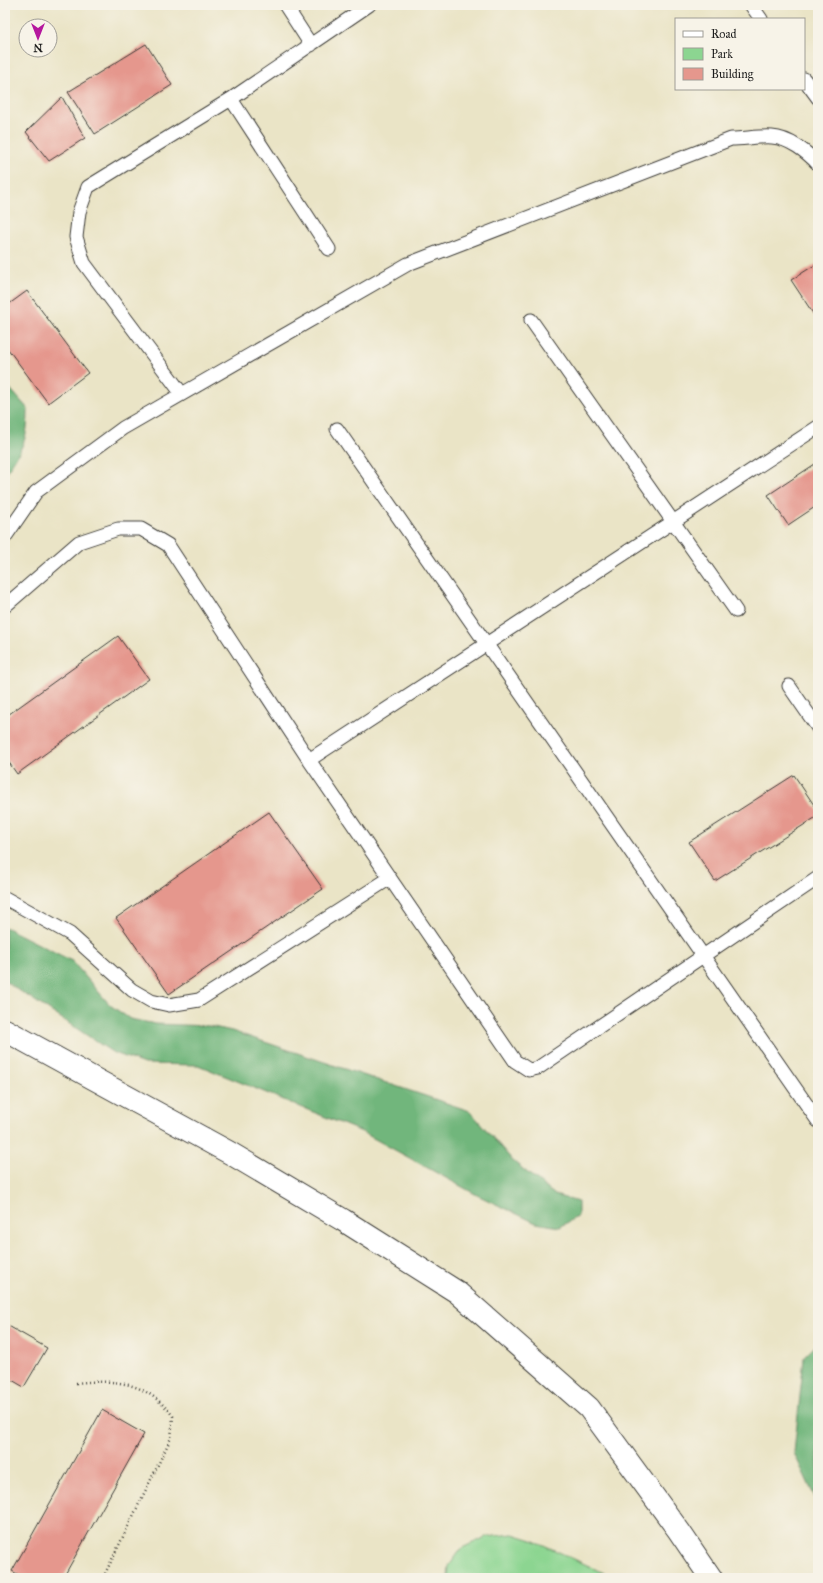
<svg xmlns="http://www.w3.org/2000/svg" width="823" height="1583" font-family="'IM FELL Great Primer',serif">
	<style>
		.green { fill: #8cd591; stroke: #547856 }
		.forest { fill: #71b67b; stroke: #46694c }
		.building { fill: #e5978d }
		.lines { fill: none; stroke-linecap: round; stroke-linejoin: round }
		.lane-casing { stroke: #3b3a36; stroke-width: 15 }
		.secondary-casing { stroke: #3b3a36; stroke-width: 24 }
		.path { stroke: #3b3a36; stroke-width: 2.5; stroke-dasharray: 1 3; stroke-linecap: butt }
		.lane { stroke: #fff; stroke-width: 13 }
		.secondary { stroke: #fff; stroke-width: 22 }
	</style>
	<rect width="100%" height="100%" fill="#f7f3e8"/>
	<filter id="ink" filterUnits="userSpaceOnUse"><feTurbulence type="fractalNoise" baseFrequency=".025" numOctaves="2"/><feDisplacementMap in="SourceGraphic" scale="8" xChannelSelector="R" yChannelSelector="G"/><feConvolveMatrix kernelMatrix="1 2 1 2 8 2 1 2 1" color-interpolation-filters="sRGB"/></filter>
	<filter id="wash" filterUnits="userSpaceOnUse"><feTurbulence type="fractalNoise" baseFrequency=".012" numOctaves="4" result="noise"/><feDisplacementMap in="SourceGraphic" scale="16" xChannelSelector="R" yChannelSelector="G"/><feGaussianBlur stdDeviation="0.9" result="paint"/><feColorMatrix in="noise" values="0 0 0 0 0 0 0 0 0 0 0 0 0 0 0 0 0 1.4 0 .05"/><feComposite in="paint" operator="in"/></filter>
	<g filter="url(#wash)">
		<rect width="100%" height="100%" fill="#eae4c6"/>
		<path class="green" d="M513,1534L535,1541L615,1578H448L449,1566L462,1548L486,1537Z"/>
		<path class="forest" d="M5,383L28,409C28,441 22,449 5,474Z
			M5,927L72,961L110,1005L130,1019L156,1024L209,1026L232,1031L470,1111L513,1161L555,1195L578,1202V1216L560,1227L536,1223L477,1195L362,1132L198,1065L144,1064L112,1052L5,981Z
			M818,1343V1504L794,1453L804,1357Z"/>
		<g id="blocks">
			<path class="building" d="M146,44L172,85L95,134L68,92Z
				M62,97L85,138L49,161L26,132Z
				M818,263V321L791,280Z
				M27,291L88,373L48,403L5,345V307Z
				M818,462V505L788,525L768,495Z
				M118,636L149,679L17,774L5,757V717Z
				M794,775L818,811V816L715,881L689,842Z
				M269,812L323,889L169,994L116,918Z
				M5,1324L47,1348L24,1387L5,1376Z
				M102,1410L144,1434L63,1578H24L12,1571Z"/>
		</g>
	</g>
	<g filter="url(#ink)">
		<use href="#blocks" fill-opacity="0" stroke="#3b3a36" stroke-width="1"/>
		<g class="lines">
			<g class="lane-casing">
				<path id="lane" d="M285,5L311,45
					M751,5L761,19
					M804,79L818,98
					M231,99L329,249
					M531,320L736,611
					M182,394L84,263L76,237L79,212L88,187L231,99L369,5
					M337,429L818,1121
					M5,537L36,492L123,428L408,264L731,139C744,139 759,136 772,137C789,138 807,152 818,164
					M5,606L79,542L118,529H141L168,545L309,760L515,1061L529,1070L538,1068L818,878
					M789,686L818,728
					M309,760L818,427
					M5,898L70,934L132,990L151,1001L169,1005L199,1000L390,878"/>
			</g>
			<g class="secondary-casing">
				<path id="secondary" d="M5,1030L230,1153L343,1220L457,1292L589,1408L679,1531L711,1578"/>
			</g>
			<path class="path" d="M76,1383C118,1379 146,1382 173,1416L171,1438L103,1578"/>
			<use href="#lane" class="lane"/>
			<use href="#secondary" class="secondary"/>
		</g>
	</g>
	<rect width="823" height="1583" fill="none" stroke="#f7f3e8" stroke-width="20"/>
	<rect x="675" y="18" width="130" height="72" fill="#f7f3e8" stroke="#9f9d96"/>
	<rect x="683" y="31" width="20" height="6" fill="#ffffff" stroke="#9f9d96"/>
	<text x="711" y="38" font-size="12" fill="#1c1c1c">Road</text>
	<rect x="683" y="48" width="20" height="12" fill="#8cd591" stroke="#9f9d96"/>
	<text x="711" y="58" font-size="12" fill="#1c1c1c">Park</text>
	<rect x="683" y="68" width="20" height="12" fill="#e5978d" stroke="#9f9d96"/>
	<text x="711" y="78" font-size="12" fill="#1c1c1c">Building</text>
	<g transform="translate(38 38) rotate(180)"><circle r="19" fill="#f7f3e8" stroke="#9f9d96"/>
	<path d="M0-3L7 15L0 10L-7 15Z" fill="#b5179e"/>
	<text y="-6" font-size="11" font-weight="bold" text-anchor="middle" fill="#1c1c1c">N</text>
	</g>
</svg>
